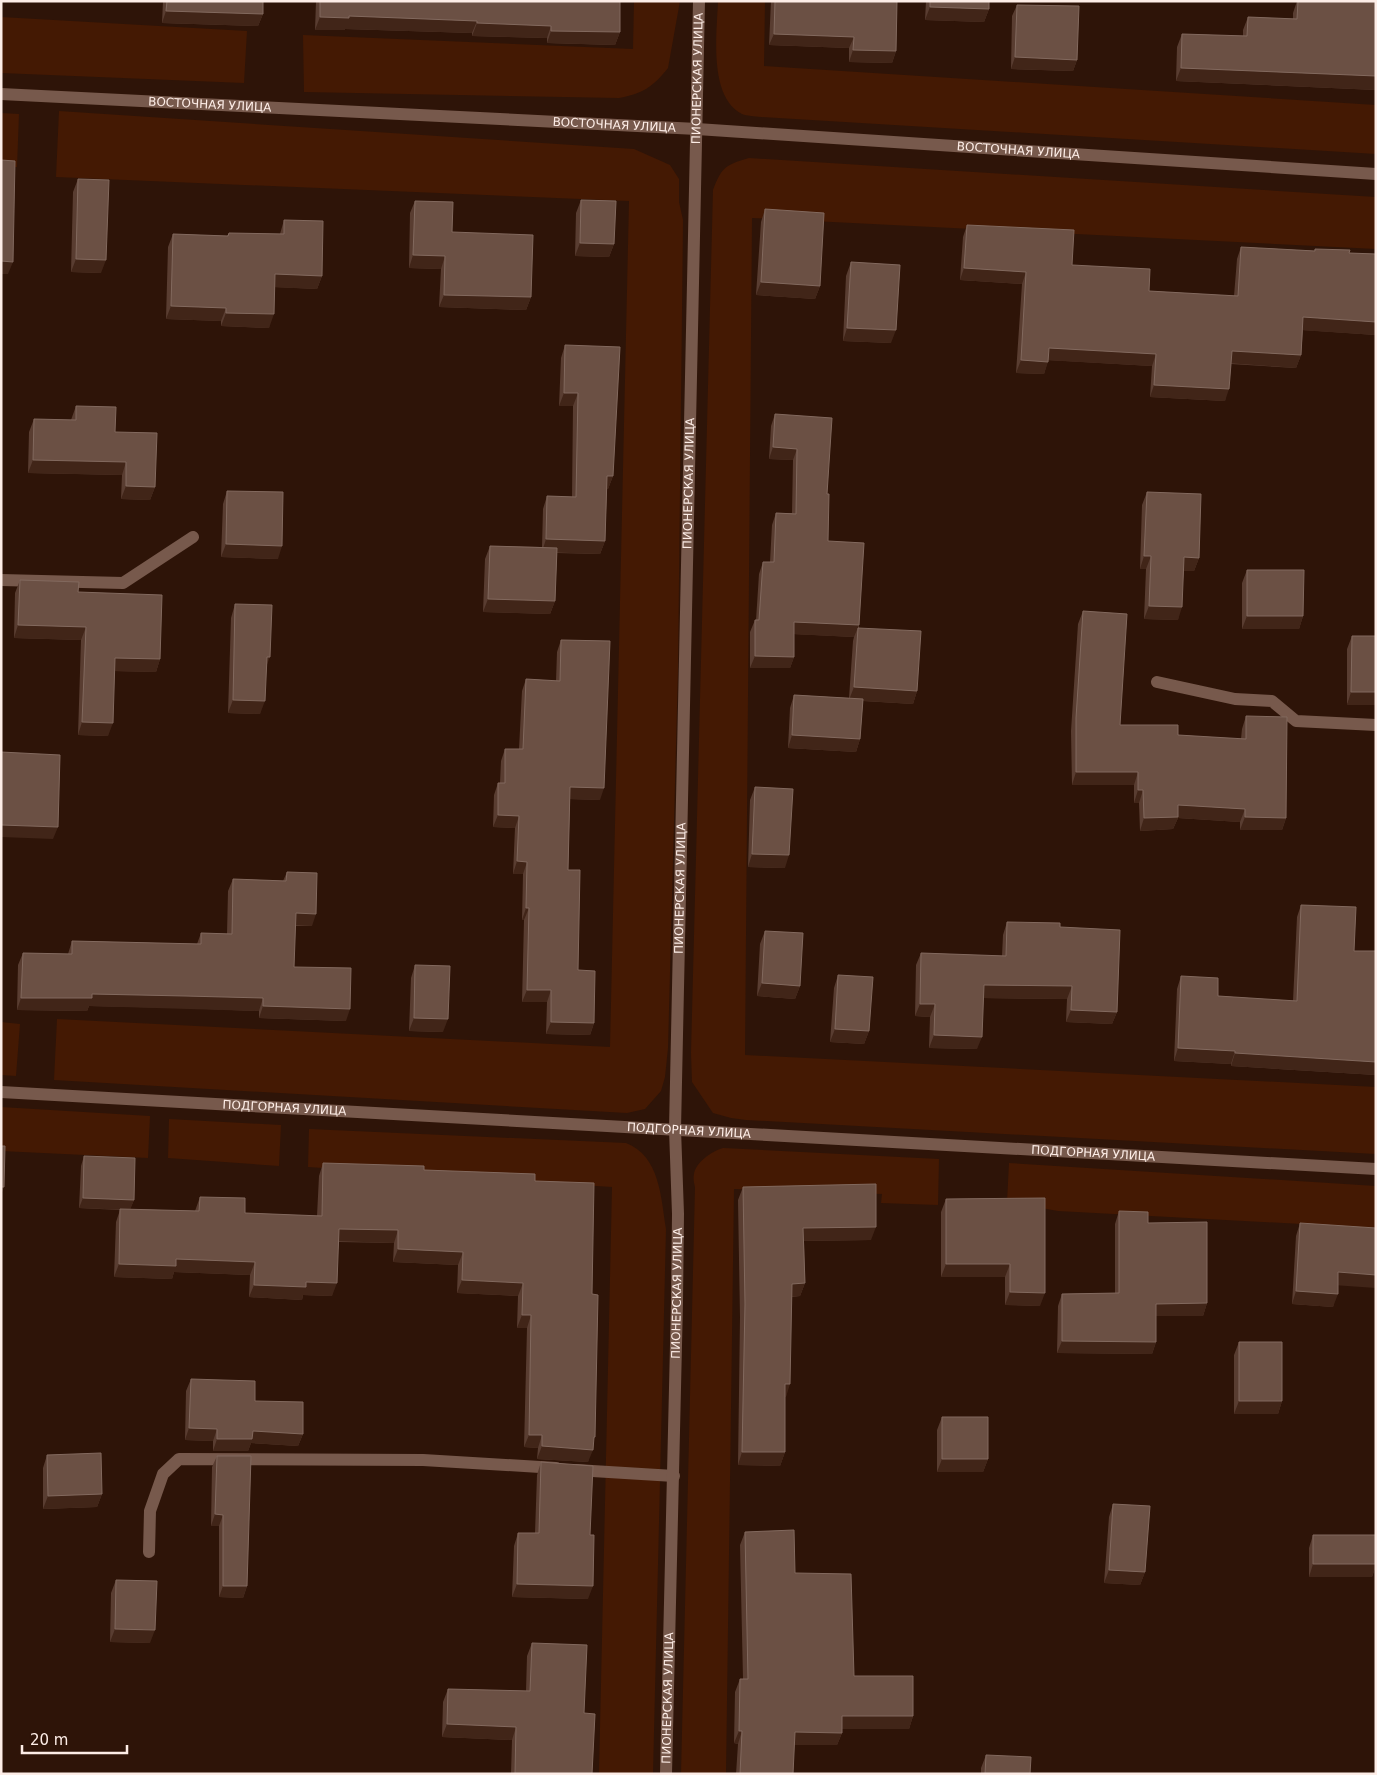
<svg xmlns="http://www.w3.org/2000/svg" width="1377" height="1775" font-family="'DejaVu Sans',sans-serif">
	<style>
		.green { fill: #441903 }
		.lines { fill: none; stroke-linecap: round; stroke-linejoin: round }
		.service { stroke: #77594c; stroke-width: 12 }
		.minor { stroke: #77594c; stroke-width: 12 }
		.wall { fill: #593d31 }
		.shaded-wall { fill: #412518 }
		.building { fill: #6b5044; stroke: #82695e }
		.labels { text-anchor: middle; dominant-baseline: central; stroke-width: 4; stroke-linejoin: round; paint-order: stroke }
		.street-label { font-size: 12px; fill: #fdede7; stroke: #2e1408 }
	</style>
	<rect width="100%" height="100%" fill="#2e1408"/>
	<path class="green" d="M634,1H680L668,68C653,87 642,94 619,98L304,92L303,35L633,49Z
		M718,1H765L764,66L1376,105V154L761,117C755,116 747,116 742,114C708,97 717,32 718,1Z
		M1,17L247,31L244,83L1,73Z
		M59,111L634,149L670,165L679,179V202L683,220L678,669L668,1048L665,1077L661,1091L645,1109L627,1113L54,1080L57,1019L610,1047L629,201L56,177Z
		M1,113L19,114L17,167H1Z
		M749,158L1376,197V249L752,218L745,1055L1376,1087V1154L746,1120L731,1118L713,1113L692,1082L691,1053L713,190C722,167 725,165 749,158Z
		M1,1022L20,1024L16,1076L1,1075Z
		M1,1107L150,1116L148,1158L1,1151Z
		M169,1119L281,1125L279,1166L168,1158Z
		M309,1129L626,1143C660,1156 661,1198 666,1229L653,1774H599L612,1187L308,1167Z
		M723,1148L939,1159L938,1205L881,1203L882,1194L734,1189L726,1774H681L695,1187C694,1183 693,1178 694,1174C696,1162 712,1151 723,1148Z
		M1009,1163L1376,1186V1228L1058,1211L1007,1202Z"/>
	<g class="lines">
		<path class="service" d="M1,580L123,583L193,537
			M1157,682L1235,699L1272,701L1296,721L1376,725
			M576,1470L674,1476
			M149,1552L150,1511L163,1474L179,1459L423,1460L556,1468"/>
		<g class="minor">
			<path id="s1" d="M1,94L697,129L1376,174"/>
			<path id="s2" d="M1,1092L1376,1169"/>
			<path id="s3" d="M666,1774L677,1302L678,1214L675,1129L699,1"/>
		</g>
	</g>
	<path class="wall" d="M163,1H263V14L258,26L162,23Z
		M316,1H620V32L615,45L547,43V38L472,36V33L345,29L344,30H315Z
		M771,1H897L896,51L892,63L849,62V48L769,45Z
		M926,1H989V9L984,22L925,20Z
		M1297,1L1376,2V90L1176,81L1177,47L1182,34L1243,36V30L1248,17L1293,19V13Z
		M1017,5L1077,60L1073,71L1011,69L1012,16Z
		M78,179L101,273L71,272L73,192Z
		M581,200L614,244L609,257L575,256L576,213Z
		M415,201L531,297L526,310L439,307L441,269L409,268L410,213Z
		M765,209L820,286L815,299L756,295L761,222Z
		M284,220L322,276L317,289L275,287L269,328L221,326V321L166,319L168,247L173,234L227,236L229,233L280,234Z
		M967,225L1072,265L1149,291L1234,296L1237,259L1241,247L1314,251L1315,249L1349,253L1376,254V335L1303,330L1301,355L1296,368L1231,364L1225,401L1150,397L1152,366L1048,360L1044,374L1016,373L1022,284L960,280L963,237Z
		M851,262L891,343L843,341L846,276Z
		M565,345L613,476L608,489H607L605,541L600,554L557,553L555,601L550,614L483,612L485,559L490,546L542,547L543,509L547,496L572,497L573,406H559L561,358Z
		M76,406L115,432L155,487L150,500L121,499L122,475L28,473L29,432L34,419L71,420Z
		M775,414L827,494L828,541L859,625V628L917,691L913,704L863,701L860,739L856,752L788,748L790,708L794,695L849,698L853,641L854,637L794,634V657L790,668H750V632L755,620H756L759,574L763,562H770L772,525L776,513H792L793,460L769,459L771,426Z
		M227,491L278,559L221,557L223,504Z
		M1147,492L1199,558L1194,571H1184L1178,620L1144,619L1146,569H1140L1142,505Z
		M1247,570L1303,616L1299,629H1242V583Z
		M20,580L78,592L160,659L156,672L115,671L108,736L78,735L81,640L14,638L15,593Z
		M235,604L267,667L260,714L228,713L231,618Z
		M1083,611L1120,725L1178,735L1241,739L1242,729L1246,716L1286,818L1282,830H1240V822L1178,818L1173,829L1140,831L1139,803H1134V785H1072L1071,731L1078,624Z
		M1352,636H1376L1347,705V649Z
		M561,640L600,800L570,799L568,870L578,970L594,1023L590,1035L546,1034L547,1002H522L524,920H522L523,874H513L515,828L493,827L494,795L498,783H500L501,761L505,749H519L522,691L526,679L556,681L557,652Z
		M755,787L785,868L748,867L750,800Z
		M287,872L312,926H295L294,967L346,1021L259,1018V1011L181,1008L89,1006L87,1011L17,1010L18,965L23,953L68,954L72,941L197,944L201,933L227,934L228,891L233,879L283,881Z
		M1301,905L1354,951H1376V1075L1231,1066V1064L1174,1061L1177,989L1181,976L1218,996L1293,1001L1297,917Z
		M1007,922L1060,927L1117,1012L1112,1024L1066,1022L1067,999L983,998L977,1049L929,1048L930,1017L915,1016L916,965L921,953L1002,956L1003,935Z
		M765,931L800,986L795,999L757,996L760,944Z
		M415,965L443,1032L409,1031L411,978Z
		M838,975L869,1031L864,1044L830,1042L834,988Z
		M84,1156L134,1200L130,1209L195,1211L200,1197L245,1213L317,1216L319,1176L323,1163L424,1170L535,1181L592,1294L593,1441L588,1462L537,1459L538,1448L524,1447L527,1328H517L518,1296L457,1293L458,1265L393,1262L394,1243L339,1242L332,1296L303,1295L302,1300L249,1297L250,1275L174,1272L172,1279L114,1277L116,1222L120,1210L79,1208L81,1166Z
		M743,1187L871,1240L804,1241L805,1283L800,1296L792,1297L786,1397H785V1452L780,1466L738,1465L740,1317L738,1200Z
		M1045,1198L1040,1306L1005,1305V1277H941V1212L946,1199Z
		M1119,1211L1148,1223L1207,1303L1203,1316H1156V1342L1152,1354L1057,1353L1058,1306L1062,1294L1115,1293V1224Z
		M1300,1223L1338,1286L1333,1307L1292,1304L1296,1236Z
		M1239,1342L1282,1401L1278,1414H1234V1355Z
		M191,1379L255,1401L303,1434L298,1446L251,1443L248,1451H213V1441L185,1440L186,1391Z
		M942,1417L988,1459L983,1472H937V1430Z
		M47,1455L102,1494L97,1507L43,1509V1468Z
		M217,1456L247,1586L243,1598L219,1597V1526H211L212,1467Z
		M541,1462L590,1535L588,1599L512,1597L514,1546L518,1533H535L537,1475Z
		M1113,1504L1145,1572L1140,1585L1104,1583L1109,1517Z
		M745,1532L795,1573L854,1676L913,1716L909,1729H842V1733L837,1745H794L793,1774H736L738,1744L734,1743L735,1692L740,1679H743L740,1545Z
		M1313,1535H1376V1565L1372,1577H1309V1548Z
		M116,1580L150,1643L110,1642L111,1593Z
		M532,1643L584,1713L592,1774H511L512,1740L442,1737L443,1702L448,1689L526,1691L527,1656Z
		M986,1755L1030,1774H981V1768Z"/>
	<path class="shaded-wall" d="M930,7L989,9L984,22L925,20Z
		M166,11L263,14L258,26L162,23Z
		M349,16L477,21L472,33L345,29L344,30H315L320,17Z
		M477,23L551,26L547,38L472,36Z
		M551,31L620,32L615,45L547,43Z
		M774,34L854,37L849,48L769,45Z
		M853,50L896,51L892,63L849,62Z
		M1015,57L1077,60L1073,71L1011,69Z
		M1181,68L1376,76V90L1176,81Z
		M580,243L614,244L609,257L575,256Z
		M413,255L445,256L441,269L409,268Z
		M76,259L106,260L101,273L71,272Z
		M1,261L13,262L8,274H1Z
		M964,268L1026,272L1022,284L960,280Z
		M275,274L322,276L317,289L270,287Z
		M761,282L820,286L815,299L756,295Z
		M444,295L531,297L526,310L439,307Z
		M171,306L226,308L221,321L166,319Z
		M226,313L274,314L269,328L221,326Z
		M1303,317L1376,322V335L1299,330Z
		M847,328L896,330L891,343L843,341Z
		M1049,348L1156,354L1152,366L1044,360Z
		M1232,351L1301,355L1296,368L1227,363Z
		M1021,360L1048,362L1044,374L1016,373Z
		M1154,385L1229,389L1225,401L1150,397Z
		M564,393H578L573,406H559Z
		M773,447L797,449L793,460L769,459Z
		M33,460L126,462L122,475L28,473Z
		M607,476H613L608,489H602Z
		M126,486L155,487L150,500L121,499Z
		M546,539L605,541L600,554L542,552Z
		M226,544L282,546L278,559L221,557Z
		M1144,556H1151L1146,569H1140Z
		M1184,557L1199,558L1194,571H1179Z
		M488,599L555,601L550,614L483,612Z
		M1149,606L1182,607L1178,620L1144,619Z
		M1247,616H1303L1299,629H1242Z
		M794,622L859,625L854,637L790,634Z
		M18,625L86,627L81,640L14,638Z
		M755,656L794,657L790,668H750Z
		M267,657H270L265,670Z
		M115,658L160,659L156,672L110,671Z
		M854,687L917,691L913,704L849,700Z
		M1351,692H1376V705H1347Z
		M233,700L265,701L260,714L228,713Z
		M82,722L113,723L108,736L78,735Z
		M792,735L860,739L856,752L788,748Z
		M1076,772H1138L1134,785H1072Z
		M570,787L604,788L600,800L565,799Z
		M1138,790H1143L1139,803H1134Z
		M1178,805L1245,809L1240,822L1178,818L1173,829L1140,831L1144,818Z
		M498,815L519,816L515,828L493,827Z
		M1245,817L1286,818L1282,830H1240Z
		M1,825L58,827L53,839L1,837Z
		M752,854L789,855L785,868L748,867Z
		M517,861L527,862L523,874H513Z
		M526,908H529L524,920H522Z
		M296,913L316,914L312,926L291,925Z
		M762,983L800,986L795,999L757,996Z
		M984,985L1072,986L1067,999L979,998Z
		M527,990H551L547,1002H522Z
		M92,994L185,996L263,998L259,1011L89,1006L87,1011L17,1010L21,998Z
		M920,1004H935L930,1017L915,1016Z
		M263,1006L350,1009L346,1021L259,1018Z
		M1071,1010L1117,1012L1112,1024L1066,1022Z
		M414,1018L448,1019L443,1032L409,1031Z
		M551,1022L594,1023L590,1035L546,1034Z
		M835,1029L869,1031L864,1044L830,1042Z
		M934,1035L982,1037L977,1049L929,1048Z
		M1178,1048L1235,1051L1231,1064L1174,1061Z
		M1235,1053L1376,1062V1075L1231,1066Z
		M1,1187H4L1,1195Z
		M83,1198L134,1200L130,1210L79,1208Z
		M876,1227L871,1240L798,1241L803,1228Z
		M339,1229L398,1230L394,1243L334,1241Z
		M398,1249L463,1252L458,1265L393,1262Z
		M176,1259L255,1262L250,1275L174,1272L172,1279L114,1277L119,1264Z
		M946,1264H1010L1005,1277H941Z
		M1338,1272L1376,1275V1288L1333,1285Z
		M462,1280L523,1283L518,1296L457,1293Z
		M306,1282L337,1283L332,1296L303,1295L302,1300L249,1297L254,1285Z
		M805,1283L800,1296L787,1297L792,1284Z
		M1296,1291L1338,1294L1333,1307L1292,1304Z
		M1010,1292L1045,1293L1040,1306L1005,1305Z
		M1207,1303L1203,1316H1151L1156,1304Z
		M522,1315H531L527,1328H517Z
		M1062,1341L1156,1342L1152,1354L1057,1353Z
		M785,1384H790L786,1397H780Z
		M1239,1401H1282L1278,1414H1234Z
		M189,1428L217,1429L213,1441L185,1440Z
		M253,1431L303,1434L298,1446L251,1443L248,1451H213L217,1439Z
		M529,1435H542L538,1448L524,1447Z
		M595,1437L590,1449L593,1450L588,1462L537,1459L542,1446Z
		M742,1452H785L780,1466L738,1465Z
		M942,1459H988L983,1472H937Z
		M102,1494L97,1507L43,1509L48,1496Z
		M215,1514L223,1515L219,1526H211Z
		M1313,1564H1376V1565L1372,1577H1309Z
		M1109,1570L1145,1572L1140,1585L1104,1583Z
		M517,1584L593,1586L588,1599L512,1597Z
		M223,1586H247L243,1598L219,1597Z
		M115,1629L155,1630L150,1643L110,1642Z
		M842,1716H913L909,1729H837Z
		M447,1724L516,1727L512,1740L442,1737Z
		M739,1731H742L738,1744L734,1743Z
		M795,1732L842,1733L837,1745H790Z"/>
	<path class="building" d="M167,1H263V14L166,11Z
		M320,1H620V32L551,31V26L477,23V21L349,16V18L320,17Z
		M775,1H897L896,51L853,50L854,37L774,34Z
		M930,1H989V9L930,7Z
		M1298,1L1376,2V76L1181,68L1182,34L1247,36L1248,17L1297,19Z
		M1017,5L1079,6L1077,60L1015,57Z
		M1,160L15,161L13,262L1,261Z
		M78,179L109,180L106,260L76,259Z
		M581,200L616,201L614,244L580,243Z
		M415,201L453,202L452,232L533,235L531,297L444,295L445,256L413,255Z
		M765,209L824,213L820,286L761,282Z
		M284,220L323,221L322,276L275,274L274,314L226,313V308L171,306L173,234L228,236L229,233L284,234Z
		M967,225L1074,230L1072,265L1150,269L1149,291L1238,296L1241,247L1315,251V249L1350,250L1349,253L1376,254V322L1303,317L1301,355L1232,351L1229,389L1154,385L1156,354L1049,348L1048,362L1021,360L1026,272L964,268Z
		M851,262L900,265L896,330L847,328Z
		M565,345L620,347L613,476H607L605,541L546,539L547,496L576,497L578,393H564Z
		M76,406L116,407L115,432L157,433L155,487L126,486V462L33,460L34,419L76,420Z
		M775,414L832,418L827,494H829L828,541L864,543L859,625L794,622V657L755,656V620H759L763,562H774L776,513L796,514L797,449L773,447Z
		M227,491L283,492L282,546L226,544Z
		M1147,492L1201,494L1199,558L1184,557L1182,607L1149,606L1151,556H1144Z
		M490,546L557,548L555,601L488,599Z
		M1247,570H1304L1303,616H1247Z
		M20,580L79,582L78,592L162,595L160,659L115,658L113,723L82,722L86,627L18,625Z
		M235,604L272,605L270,657H267L265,701L233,700Z
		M1083,611L1127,614L1120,725H1178V735L1246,739V716L1287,717L1286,818L1245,817V809L1178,805V817L1144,818L1143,790H1138V772H1076V718Z
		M858,628L921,631L917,691L854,687Z
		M1352,636H1376V692H1351Z
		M561,640L610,641L604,788L570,787L568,870H580L578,970L595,971L594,1023L551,1022V990H527L529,908H526L527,862L517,861L519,816L498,815V783H505V749H523L526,679L560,681Z
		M794,695L863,699L860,739L792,735Z
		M1,752L60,755L58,827L1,825Z
		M755,787L793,789L789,855L752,854Z
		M287,872L317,873L316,914L296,913L294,967L351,968L350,1009L263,1006V998L185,996L92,994V998H21L23,953L72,954V941L201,944V933L232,934L233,879L286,881Z
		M1301,905L1356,907L1354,951H1376V1062L1235,1053V1051L1178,1048L1181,976L1218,978V996L1297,1001Z
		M1007,922L1060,923V927L1120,930L1117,1012L1071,1010L1072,986L984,985L982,1037L934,1035L935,1004H920L921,953L1006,956Z
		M765,931L803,933L800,986L762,983Z
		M415,965L450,966L448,1019L414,1018Z
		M838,975L873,977L869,1031L835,1029Z
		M1,1146H5L4,1187H1Z
		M84,1156L135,1158L134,1200L83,1198Z
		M323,1163L424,1166V1170L535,1174V1181L594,1183L592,1294L598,1295L595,1437H594L593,1450L542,1446V1435H529L531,1315H522L523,1283L462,1280L463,1252L398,1249V1230L339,1229L337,1283L306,1282V1287L254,1285L255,1262L176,1259V1266L119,1264L120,1209L199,1211L200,1197L245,1198V1213L322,1216Z
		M876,1184V1227L803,1228L805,1283L792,1284L790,1384H785V1452H742L745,1304L743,1187Z
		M1045,1198V1293L1010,1292V1264H946V1199Z
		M1119,1211L1148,1212V1223L1207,1222V1303L1156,1304V1342L1062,1341V1294L1119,1293Z
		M1300,1223L1376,1228V1275L1338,1272V1294L1296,1291Z
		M1239,1342H1282V1401H1239Z
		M191,1379L255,1381V1401L303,1402V1434L253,1431L252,1439H217V1429L189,1428Z
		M942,1417H988V1459H942Z
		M101,1453L102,1494L48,1496L47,1455Z
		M217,1456H251L247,1586H223V1515L215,1514Z
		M541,1462L593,1466L590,1535H594L593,1586L517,1584L518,1533H539Z
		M1113,1504L1150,1506L1145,1572L1109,1570Z
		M794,1530L795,1573L851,1574L854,1676H913V1716H842V1733L795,1732L793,1774H740L742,1731H739L740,1679H748L745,1532Z
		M1313,1535H1376V1564H1313Z
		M116,1580L157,1581L155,1630L115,1629Z
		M532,1643L587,1645L584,1713L595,1714L592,1774H515L516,1727L447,1724L448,1689L530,1691Z
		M986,1755L1031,1757L1030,1774H985Z"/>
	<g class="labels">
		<g class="street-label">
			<text stroke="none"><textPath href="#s3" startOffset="1696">ПИОНЕРСКАЯ УЛИЦА</textPath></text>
			<text stroke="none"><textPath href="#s1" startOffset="209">ВОСТОЧНАЯ УЛИЦА</textPath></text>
			<text stroke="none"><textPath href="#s1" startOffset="614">ВОСТОЧНАЯ УЛИЦА</textPath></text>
			<text stroke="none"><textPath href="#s1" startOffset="1019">ВОСТОЧНАЯ УЛИЦА</textPath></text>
			<text stroke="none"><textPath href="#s3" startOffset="1291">ПИОНЕРСКАЯ УЛИЦА</textPath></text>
			<text stroke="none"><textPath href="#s3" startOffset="886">ПИОНЕРСКАЯ УЛИЦА</textPath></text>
			<text stroke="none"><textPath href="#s2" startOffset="284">ПОДГОРНАЯ УЛИЦА</textPath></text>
			<text stroke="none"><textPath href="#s2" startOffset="689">ПОДГОРНАЯ УЛИЦА</textPath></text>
			<text stroke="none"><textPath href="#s2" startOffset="1094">ПОДГОРНАЯ УЛИЦА</textPath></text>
			<text stroke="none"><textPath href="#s3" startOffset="481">ПИОНЕРСКАЯ УЛИЦА</textPath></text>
			<text stroke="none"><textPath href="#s3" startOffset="76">ПИОНЕРСКАЯ УЛИЦА</textPath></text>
		</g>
	</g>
	<rect width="1377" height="1775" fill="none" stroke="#fdede7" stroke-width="5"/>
	<path d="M22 1745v8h105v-8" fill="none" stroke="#fdede7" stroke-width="2.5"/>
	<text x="30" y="1745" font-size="15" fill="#fdede7" stroke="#2e1408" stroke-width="4" paint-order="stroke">20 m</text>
</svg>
